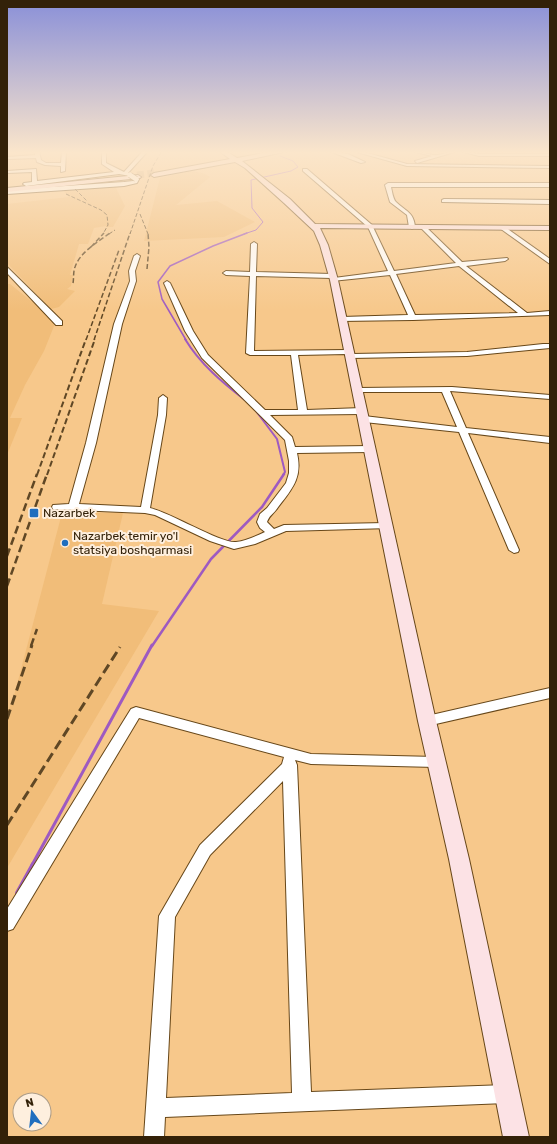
<svg xmlns="http://www.w3.org/2000/svg" width="557" height="1144" font-family="Rubik,sans-serif">
	<style>
		.built { fill: #f1bd79 }
		.lines { fill: none; stroke-linecap: round; stroke-linejoin: round }
		.stream-far5 { stroke: #9e5ac1; stroke-width: 1 }
		.stream-far4 { stroke: #9e5ac1; stroke-width: 1.5 }
		.stream-far3 { stroke: #9e5ac1; stroke-width: 2 }
		.stream-far2 { stroke: #9e5ac1; stroke-width: 2.5 }
		.stream-far1 { stroke: #9e5ac1; stroke-width: 3 }
		.stream { stroke: #9e5ac1; stroke-width: 4 }
		.secondary-tunnel { stroke: #d0a771; stroke-width: 7; stroke-dasharray: 7 3.5; stroke-linecap: butt }
		.street-casing { stroke: #674719; stroke-width: 2 }
		.secondary-casing { stroke: #674719; stroke-width: 2 }
		.street { fill: #fff; fill-rule: evenodd }
		.secondary { fill: #fce2e5; fill-rule: evenodd }
		.rail-far4 { stroke: #5f4725; stroke-width: 1; stroke-dasharray: 4 2; stroke-linecap: butt }
		.rail-far3 { stroke: #5f4725; stroke-width: 1.5; stroke-dasharray: 5 2.5; stroke-linecap: butt }
		.rail-far2 { stroke: #5f4725; stroke-width: 2; stroke-dasharray: 6 3; stroke-linecap: butt }
		.rail-far1 { stroke: #5f4725; stroke-width: 2.5; stroke-dasharray: 8 4; stroke-linecap: butt }
		.rail { stroke: #5f4725; stroke-width: 3; stroke-dasharray: 10 5; stroke-linecap: butt }
		.street-bridge-casing { stroke: #674719; stroke-width: 6; stroke-linecap: butt }
		.street-bridge { stroke: #fff; stroke-width: 5 }
		.poi-dot { fill: #206ebe; stroke: #feefde; stroke-width: 1.5 }
		.labels { text-anchor: middle; dominant-baseline: central; stroke-width: 4; stroke-linejoin: round; paint-order: stroke }
		.poi-label { font-size: 12px; fill: #332108; stroke: #feefde; text-anchor: start }
	</style>
	<rect width="100%" height="100%" fill="#f7c88b"/>
	<path class="built" d="M191,171L203,173L210,177L176,205L217,201L255,222L224,237L144,241L160,178Z
		M114,184L119,187L116,188L125,206L113,227H106V226L94,228L88,244H79L70,275H73L71,286L67,289L75,291L59,307L51,309L7,263V204L69,197L63,190Z
		M7,284H10L56,321L44,351L25,385L10,418H22L7,455Z
		M62,513H123L102,604L159,611L7,868V714L14,696Z"/>
	<g class="lines">
		<path class="stream-far5" d="M261,151L263,152
			M244,234L256,230L263,222L252,208L251,180L291,171L298,167L293,161L280,156"/>
		<path class="stream-far4" d="M186,340L162,299L158,282L170,266L213,246L247,233"/>
		<path class="stream-far3" d="M185,339C200,364 223,383 245,400
			M256,411L277,439L285,472L283,475"/>
		<path class="stream-far2" d="M152,646L211,559L262,507L284,474"/>
		<path class="stream-far1" d="M32,865L152,645"/>
		<path class="stream" d="M17,893L33,864"/>
		<path class="secondary-tunnel" d="M137,175L154,173"/>
		<g class="street-casing">
			<path id="street" d="M35,151H39L41,160L46,163H61L62,151H66L65,171L61,172V166L45,165L37,162L36,158L7,159V157L35,155Z
				M102,151H106V163L124,172L143,151H148L128,173L132,175L130,176L119,174L26,186L23,184L24,183L32,182V172L7,173V171L36,169L37,181L114,172L102,164Z
				M329,151L348,154L365,162L361,163Z
				M353,151H360L407,164L550,166V168L407,166Z
				M412,151C420,151 430,156 438,155C445,154 451,151 458,151L417,163L415,161L432,156Z
				M460,151L479,154H550V156H479Z
				M303,169H307L372,225L394,271L456,263L420,227L425,226L462,262L507,258L508,259L505,261L466,266L527,313L550,311V315L413,320L339,321V317H342L408,315L390,275L332,281V279L334,278L388,271L368,227L303,171ZM459,266L518,313L415,315L396,274Z
				M136,177L139,179L137,183L124,186L7,194V190L124,182L133,181Z
				M550,183V187H391C392,191 393,199 396,202C405,211 414,212 415,227L412,229L409,227L407,215L390,202L385,185L388,183Z
				M444,199L550,200V204L442,202V200Z
				M501,227H505L550,259V264L501,229Z
				M254,242L257,244L256,272L332,274L335,276L332,278L256,276L254,351L349,350L353,352L352,354L467,352L543,344H550V348L467,356L350,358L346,356L347,354L298,355L307,410L362,408L366,411L362,414L270,415L292,437L295,447L370,446L375,449L370,452L297,453C303,479 291,490 276,510C273,514 269,516 267,522L274,529L284,525L386,523L391,526L390,528L286,531L255,544L234,549L210,541L155,515L145,513L53,509L52,507L53,505L69,504L86,443L114,324L130,281L129,271L134,256L137,254L140,256L135,271L136,281L122,324L96,443L79,504L141,507L158,415L159,398L163,395L167,398L166,415L150,508C171,513 222,544 236,542C246,541 256,536 265,532L260,528L257,522L260,514L267,508L286,483L289,473V461L285,440L202,358L185,331L164,283L167,281L170,283L193,331L208,355L265,410H298L291,355H250L246,353L250,276L226,275L223,273L226,271L250,272L251,244Z
				M7,267L62,321V325H56L7,273Z
				M452,387L550,395V399L450,391L466,428L550,437V443L468,433L519,550L518,552L514,553L509,550L459,432L364,422L360,419L364,416L457,427L442,392H358L354,390L358,388Z
				M550,688V698L427,726L422,724L420,721L422,718L427,716Z
				M136,707L311,754L436,757L441,758L443,762L441,766L436,767L311,764L295,760L297,765L311,1092L506,1085L513,1087L515,1094L513,1101L506,1103L165,1117L164,1137H144L159,916L200,845L282,764L284,757L139,718L13,929L7,931V909L131,709ZM283,781L292,1093L166,1098L175,917L210,855Z"/>
		</g>
		<g class="secondary-casing">
			<path id="secondary" d="M219,151H226L237,158L275,151H288L242,161L290,199L315,224L550,226V230L320,228L328,245L338,280L436,721L469,859L529,1137H503L449,859L418,721L330,280L320,245L314,231L284,203L245,168L235,162L154,177L151,175L154,173L230,159Z
				M138,175L141,177L140,178L7,192V188Z"/>
		</g>
		<use href="#street" class="street"/>
		<use href="#secondary" class="secondary"/>
		<path class="rail-far4" d="M75,189L87,201
			M66,194L101,210L107,215L108,225L103,234
			M140,214L148,234
			M109,234L115,230
			M130,234L153,166L162,151"/>
		<path class="rail-far3" d="M91,247L104,233
			M147,269L149,247L148,233
			M73,283C74,278 73,272 75,267C80,252 98,242 110,233
			M86,340L119,250
			M94,340L130,233"/>
		<path class="rail-far2" d="M37,475L86,339
			M47,475L95,339"/>
		<path class="rail-far1" d="M7,556L37,474
			M7,586L47,474
			M31,646L37,629"/>
		<path class="rail" d="M7,719L32,645
			M7,825L120,647"/>
		<g class="street-bridge-casing">
			<path id="street-bridge" d="M130,175L136,179"/>
		</g>
		<use href="#street-bridge" class="street-bridge"/>
	</g>
	<linearGradient id="sky" x2="0" y2="1"><stop stop-color="#8a90d8"/><stop offset="0.49" stop-color="#fbe6cb"/><stop offset="1" stop-color="#fbe6cb" stop-opacity="0"/></linearGradient>
	<rect width="557" height="311" fill="url(#sky)"/>
	<g class="poi-dot">
		<rect x="29" y="508" width="10" height="10" rx="2"/>
		<circle cx="65" cy="543" r="4"/>
	</g>
	<g class="labels">
		<g class="poi-label">
			<text x="43" y="513">Nazarbek</text>
			<text x="73" y="536">Nazarbek temir yo'l<tspan x="73" dy="14">statsiya boshqarmasi</tspan></text>
		</g>
	</g>
	<rect width="557" height="1144" fill="none" stroke="#332108" stroke-width="16"/>
	<g transform="translate(32 1112) rotate(345)"><circle r="19" fill="#feefde" stroke="#ad9d88"/>
	<path d="M0-3L7 15L0 10L-7 15Z" fill="#206ebe"/>
	<text y="-6" font-size="11" font-weight="bold" text-anchor="middle" fill="#332108">N</text>
	</g>
</svg>
